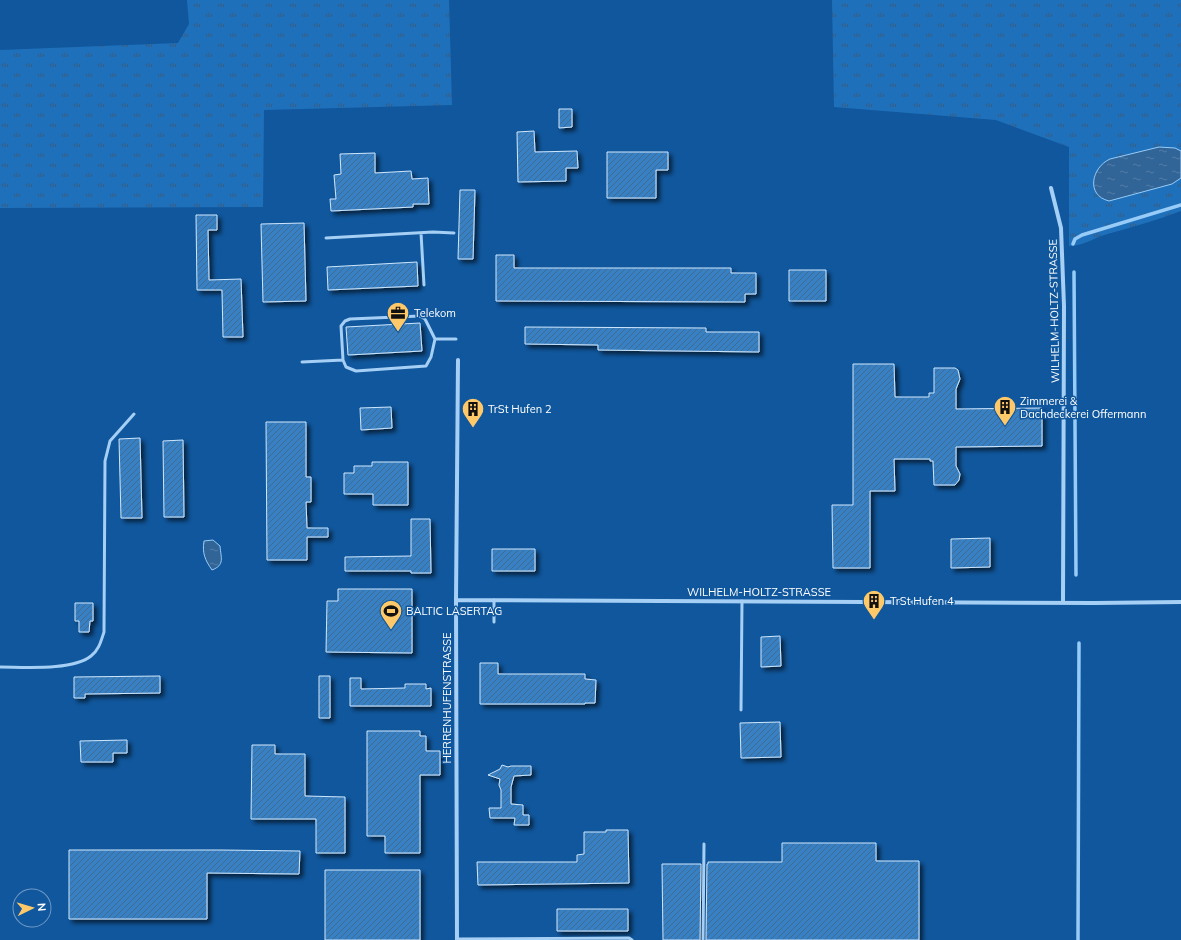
<svg xmlns="http://www.w3.org/2000/svg" width="1181" height="940" font-family="Mulish,sans-serif">
	<style>
		.grass { fill: url(#grass-tufts) }
		.water { fill: url(#water-ripples); stroke: #97cbf8 }
		.lines { fill: none; stroke-linecap: round; stroke-linejoin: round }
		.stream { stroke: #97cbf8; stroke-width: 3.5 }
		.building { fill: url(#building-hatch); stroke: #cee7fe; filter: url(#shadow) }
		.service { stroke: #a5cff5; stroke-width: 3 }
		.minor { stroke: #a5cff5; stroke-width: 4 }
		.labels { text-anchor: middle; dominant-baseline: central; stroke-width: 3; stroke-linejoin: round; paint-order: stroke }
		.street-label { font-size: 11px; fill: #fff; stroke: #10579d }
		.poi-label { font-size: 11px; fill: #fff; stroke: #10579d; text-anchor: start }
	</style>
	<defs>
		<pattern id="grass-tufts" width="24" height="20" patternUnits="userSpaceOnUse"><rect width="24" height="20" fill="#1f70ba"/><path d="M3 7l-1-3M5 7V3M7 7l1-3M15 17l-1-3M17 17v-4M19 17l1-3" fill="none" stroke="#385c7e"/></pattern>
		<pattern id="water-ripples" width="26" height="14" patternUnits="userSpaceOnUse"><rect width="26" height="14" fill="#326597"/><path d="M2 4q2-2 4 0t4 0M15 11q2-2 4 0t4 0" fill="none" stroke="#517ca7"/></pattern>
		<pattern id="building-hatch" width="6" height="6" patternUnits="userSpaceOnUse"><rect width="6" height="6" fill="#3980c4"/><path d="M-1 1l2-2M0 6l6-6M5 7l2-2" fill="none" stroke="#42698e"/></pattern>
		<filter id="shadow"><feDropShadow dx="3.5" dy="3.5" stdDeviation="2" flood-color="#0009"/></filter>
	</defs>
	<rect width="100%" height="100%" fill="#10579d"/>
	<path class="grass" d="M187,0H449L452,105L264,110L263,207L0,208V50L178,43L189,24Z
		M832,0H1181V211C1155,221 1128,228 1101,236C1091,240 1081,246 1069,246V147L996,120L834,107Z"/>
	<path class="water" d="M1159,147L1175,148L1181,151V178L1172,184L1109,201C1085,195 1092,167 1110,159Z
		M213,540L220,546C221,558 225,565 212,570C205,560 202,553 204,541Z"/>
	<g class="lines">
		<path class="stream" d="M1073,244L1075,239L1082,235L1181,205
			M1074,272L1076,575
			M1078,940L1079,643"/>
	</g>
	<path class="building" d="M559,109H572V127L559,128Z
		M534,131L535,152L577,151L578,168H566V181L518,182L517,132Z
		M607,152H668V170H656V198H607Z
		M375,153V173L411,171L412,179L428,178L429,204H413V207L331,211L330,199H336L334,175L341,174L340,154Z
		M460,190H475L473,259H458Z
		M196,215H217V230H208L209,280L241,279L243,337H223L222,290H197Z
		M304,223L306,301L263,302L261,224Z
		M496,255H514V268H731V273H756V294H745V302L496,301Z
		M417,262L418,286L328,290L327,267Z
		M789,270H826V301H789Z
		M420,323L422,351L348,355L346,327Z
		M525,327L706,328V332H759V352L598,350V345L525,344Z
		M853,364H894L895,397H929V393H934V368H955L958,370L960,379L956,389V409L1042,408V446L956,447V466L960,474L959,480L955,485H934L933,461H930V459H894L895,491H870V568H833L832,505H853Z
		M391,407L392,428L361,430L360,408Z
		M266,422H306V477H311V502H306L307,528H328V537H307V560H267Z
		M140,438L142,518H121L119,439Z
		M183,440L184,517H164L163,441Z
		M372,462H408V505H373V494H344V473H354V466H372Z
		M411,519H430L431,573H411V571H345V557L411,556Z
		M990,538V567L951,568V539Z
		M492,549H535V571H492Z
		M338,589H412V653L326,652L327,601H338Z
		M75,603H93V621H90L89,632H79V621H75Z
		M780,636L781,666L761,667V637Z
		M480,663H498V674H585V679L596,680L595,703H585V704H480Z
		M160,676V693L85,694V698H74V677Z
		M319,676H330V718H319Z
		M350,678H361V689L405,688V684H426V689L431,688V706H350Z
		M780,722L781,757L741,758L740,723Z
		M367,731H420V736H426V751H440V775H420V853H385V836H367Z
		M127,740V753H113V762H81L80,741Z
		M252,745H275V754H305V796L345,797V853H316V819H251Z
		M502,765L508,767L511,766H531V775L514,776L511,787V804L523,805V815H529V825H514L515,818H490L489,808H501V790L499,785L500,779L488,775L500,769Z
		M606,830H628L629,883L478,885L477,862H577V855L584,854V832H606Z
		M782,843H876V861H919V940H706L707,864H708V862H782Z
		M69,850H221L300,851L299,874L207,873V919H69Z
		M662,864H701L700,940H663Z
		M325,870H420V940H325Z
		M557,909H628V931H557Z"/>
	<g class="lines">
		<path class="service" d="M421,233L424,285
			M326,238L433,232L454,233
			M435,339L425,319L420,316L350,319L345,321L341,326L343,360L346,367L356,371L426,366L431,357L435,339H456
			M302,362L343,360
			M494,622V600
			M0,667C24,667 72,671 91,656C99,650 101,641 104,632L105,461L110,441L134,414
			M741,710L742,601
			M457,939L629,938L632,940
			M703,940L704,844"/>
		<path class="minor" d="M1051,188L1061,228L1064,306L1063,603
			M456,600L1095,603L1181,602
			M457,940L456,600L458,360"/>
	</g>
	<defs>
		<g id="office-pin" transform="scale(1.15)"><path d="M0 17L-7.5 6A9.5 9.5 0 1 1 7.5 6Z" fill="#ffc969" stroke="#10579d"/><path d="M-6-3h4V-5.5h4V-3h4V5H-6ZM-1-4.5V-3h2v-1.5ZM-6 0V1H6V0Z" fill="#111"/></g>
		<g id="building-pin" transform="scale(1.15)"><path d="M0 17L-7.5 6A9.5 9.5 0 1 1 7.5 6Z" fill="#ffc969" stroke="#10579d"/><path d="M-4-6H4V6H1V3H-1V6H-4ZM-2.5-4.3h1.7v1.8h-1.7ZM.8-4.3h1.7v1.8H.8ZM-2.5-1h1.7V.8h-1.7ZM.8-1h1.7V.8H.8Z" fill="#111"/></g>
		<g id="stadium-pin" transform="scale(1.15)"><path d="M0 17L-7.5 6A9.5 9.5 0 1 1 7.5 6Z" fill="#ffc969" stroke="#10579d"/><path d="M0-5a6.5 5 0 1 0 0 10a6.5 5 0 1 0 0-10ZM-3.5-1.8h7v3.6h-7Z" fill="#111"/></g>
	</defs>
	<g fill-rule="evenodd">
		<use href="#office-pin" x="398" y="313"/>
		<use href="#building-pin" x="1005" y="407"/>
		<use href="#building-pin" x="473" y="409"/>
		<use href="#building-pin" x="874" y="601"/>
		<use href="#stadium-pin" x="391" y="611"/>
	</g>
	<g class="labels">
		<g class="street-label">
			<text transform="translate(1054 311) rotate(-91)">WILHELM-HOLTZ-STRASSE</text>
			<text x="759" y="592">WILHELM-HOLTZ-STRASSE</text>
			<text transform="translate(447 698) rotate(-90)">HERRENHUFENSTRASSE</text>
		</g>
		<g class="poi-label">
			<text x="414" y="313">Telekom</text>
			<text x="1020" y="401">Zimmerei &amp;<tspan x="1020" dy="13">Dachdeckerei Offermann</tspan></text>
			<text x="488" y="409">TrSt Hufen 2</text>
			<text x="890" y="601">TrSt Hufen 4</text>
			<text x="406" y="611">BALTIC LASERTAG</text>
		</g>
	</g>
	<g transform="translate(32 908) rotate(85)"><circle r="19" fill="#10579d" stroke="#709ac4"/>
	<path d="M0-3L7 15L0 10L-7 15Z" fill="#ffc969"/>
	<text y="-6" font-size="11" font-weight="bold" text-anchor="middle" fill="#ffffff">N</text>
	</g>
</svg>
